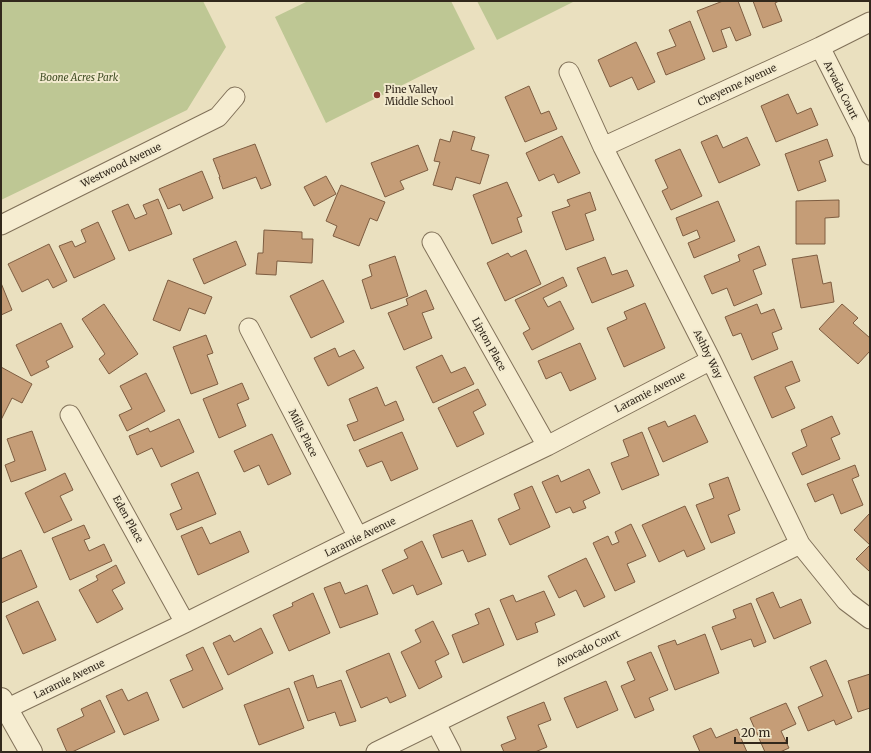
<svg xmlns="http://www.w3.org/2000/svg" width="871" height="753" font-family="Merriweather,serif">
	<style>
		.green { fill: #bec794 }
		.building { fill: #c59d77; stroke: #7e5d41 }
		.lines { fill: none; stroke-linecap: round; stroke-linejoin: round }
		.minor-casing { stroke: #817159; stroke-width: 21 }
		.tertiary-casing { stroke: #817159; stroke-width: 24 }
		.minor { stroke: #f6edd1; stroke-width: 19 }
		.tertiary { stroke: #f6edd1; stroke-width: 22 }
		.poi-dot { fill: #8b332d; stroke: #f2eace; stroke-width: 1.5 }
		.labels { text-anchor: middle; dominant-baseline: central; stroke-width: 4; stroke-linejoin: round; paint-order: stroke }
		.park-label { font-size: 10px; font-style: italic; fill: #404d24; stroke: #f2eace }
		.street-label { font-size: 10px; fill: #32281c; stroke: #f2eace }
		.poi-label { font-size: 10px; fill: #32281c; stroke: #f2eace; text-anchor: start }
	</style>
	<rect width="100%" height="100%" fill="#eae0bf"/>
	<path class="green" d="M1,1H203L226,47L187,110L1,200Z
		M308,1H451L475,49L326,123L275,17Z
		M477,1H575L497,40Z"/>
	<path class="building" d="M723,1H738L751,35L736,41L730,27L721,30L727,47L713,52L697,11Z
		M753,1H779L775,3L782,21L763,28Z
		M690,21L705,59L666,75L657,53L676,46L669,30Z
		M636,42L655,82L638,90L632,77L610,87L598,60Z
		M529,86L541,114L549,111L557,129L525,142L505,97Z
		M788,94L797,114L811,108L818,125L776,142L761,106Z
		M453,131L475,137L471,150L489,155L480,184L456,177L452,190L433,185L440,162L434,161L440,139L450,142Z
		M717,135L723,148L747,137L760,165L719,183L701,142Z
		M562,136L580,173L558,183L554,174L539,181L526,153Z
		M827,139L833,156L819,161L826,181L798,191L785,154Z
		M255,144L271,185L261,189L256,177L223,189L219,177H220L213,159Z
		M418,145L428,170L400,181L404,189L385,197L371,163Z
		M680,149L702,196L671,210L662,191L668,188L655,160Z
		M202,171L213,198L183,211L180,204L168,209L159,189Z
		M326,176L336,194L314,206L304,187Z
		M507,182L522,216L517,218L522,232L492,244L473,195Z
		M341,185L385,202L377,221L370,218L359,246L333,236L337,226L326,221Z
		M590,192L596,210L585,214L594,240L566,250L552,212L570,206L567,200Z
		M158,199L172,234L129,251L112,211L128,204L135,219L147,214L143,205Z
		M839,200V217L825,218V244H796V201Z
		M718,201L735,241L694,258L688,243L700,238L697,230L683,236L676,218Z
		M98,222L115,259L74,278L59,246L72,241L75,247L86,242L81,230Z
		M264,230L302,232V239H313L312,263L277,261L276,275L256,274L258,253H263Z
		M236,241L246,265L204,284L193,259Z
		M49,244L67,281L53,288L48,279L22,292L8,264Z
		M759,246L766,265L753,270L762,294L734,306L727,288L712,294L704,276L740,261L738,255Z
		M526,250L541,284L505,301L487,263L508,253L511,257Z
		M817,255L823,284L831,282L834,302L801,308L792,259Z
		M395,256L408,296L371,309L362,280L372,276L369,265Z
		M605,257L612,275L627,270L634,286L592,303L577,268Z
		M563,277L567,286L543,298L548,307L560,301L574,329L532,350L523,333L530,329L515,300Z
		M168,280L212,297L205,314L189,308L180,331L153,320Z
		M323,280L344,322L311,338L290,296Z
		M1,283L12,310L1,315Z
		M426,290L434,309L422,313L432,338L404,350L388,313L408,305L406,299Z
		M645,303L665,348L624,367L607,328L627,319L624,312Z
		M104,304L138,354L109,374L99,359L105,354L82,319Z
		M757,304L761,314L774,309L782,329L772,333L778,349L752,360L741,333L733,336L725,317Z
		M842,304L858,318L853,323L870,338V351L858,364L819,329Z
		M61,323L73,347L46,361L49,367L31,376L16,345Z
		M206,335L213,353L207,355L218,384L191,394L173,347Z
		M580,343L596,379L570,391L561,372L546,379L538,361Z
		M335,348L339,357L354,350L364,368L328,386L314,358Z
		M442,355L451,373L465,367L474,384L433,403L416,367Z
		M792,361L800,381L785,387L795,408L772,418L754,377Z
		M1,367L32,384L22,403L12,398L1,420Z
		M146,373L165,411L127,431L119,415L132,409L120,386Z
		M242,383L249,399L237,404L246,426L219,438L203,399Z
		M377,387L385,406L396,401L404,420L354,441L347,425L358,421L349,399Z
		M478,389L486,405L473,412L484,434L457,447L438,408Z
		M695,415L708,442L663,462L648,428L665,421L668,427Z
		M832,416L840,434L831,438L840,459L802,475L792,453L807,446L801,430Z
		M179,419L194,452L161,467L152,448L137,455L129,436L148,428L150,432Z
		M32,431L46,470L11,482L5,465L15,461L7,439Z
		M402,432L418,469L391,481L382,461L367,467L359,450Z
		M642,432L659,475L622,490L611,463L629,456L623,440Z
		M272,434L291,474L268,485L259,465L244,472L234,451Z
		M855,465L859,476L852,479L863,505L841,514L833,494L815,502L807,484Z
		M589,469L600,493L583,501L586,508L573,513L570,507L556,513L542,482L558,475L561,482Z
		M198,472L216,514L177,530L170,514L182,509L171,484Z
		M65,473L73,490L60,496L72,520L44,533L25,493Z
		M728,477L740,510L728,515L735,533L711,543L696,505L714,498L709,484Z
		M532,486L550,527L510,545L498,519L520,509L514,494Z
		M685,506L705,549L687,557L684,550L659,562L642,525Z
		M870,513V570L869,571L856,559L870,545L854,530Z
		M472,520L486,555L468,562L463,550L442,558L433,535Z
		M631,524L646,556L627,564L635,582L615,591L593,543L608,536L612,545L619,542L615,532Z
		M84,525L90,538L84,540L89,551L104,544L112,561L70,580L52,538Z
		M202,527L210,544L240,531L249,552L198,575L181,536Z
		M422,541L442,584L417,595L413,585L393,594L382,570L408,558L404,550Z
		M21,550L37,587L1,603V559Z
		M586,558L605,597L584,607L576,590L559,598L548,576Z
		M116,565L125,583L112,590L123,609L97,623L79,590L98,580L96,576Z
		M340,582L345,594L367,585L378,614L340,628L324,588Z
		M544,591L555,615L535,623L538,632L517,640L500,600L513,595L516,602Z
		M773,592L780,608L801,599L811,623L774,639L756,599Z
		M313,593L330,633L289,651L273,615L293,606L292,603Z
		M38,601L56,640L23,654L6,616Z
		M751,603L766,642L754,647L751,639L721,650L712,627L736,618L733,610Z
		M489,608L504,645L463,663L452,635L479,624L475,614Z
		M433,621L449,654L435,661L442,677L419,689L401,652L421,642L415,630Z
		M261,628L273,653L228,675L213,643L230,635L234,642Z
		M705,634L719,673L675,690L658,646L675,640L677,645Z
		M203,647L223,689L183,708L170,680L193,670L186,655Z
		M651,652L668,690L649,698L654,710L635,718L621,686L635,680L627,662Z
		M389,653L406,696L390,703L387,697L361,708L346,671Z
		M826,660L852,718L836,725L834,720L808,731L798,707L823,696L810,667Z
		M870,674V708L858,712L848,681Z
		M313,675L317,688L341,680L356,721L340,726L335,712L308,721L294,682Z
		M606,681L618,710L577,728L564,698Z
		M289,688L304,728L259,745L244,705Z
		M122,689L128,701L147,692L159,720L124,735L106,696Z
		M100,700L115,732L72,752H67L57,729L84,716L81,709Z
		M544,702L551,720L538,725L547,747L535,752H504L501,745L516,739L507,717Z
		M786,703L796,724L781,731L789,748L780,752H765L750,718Z
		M711,728L716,738L737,729L747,752H700L693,736Z"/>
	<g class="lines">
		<g class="minor-casing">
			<path id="minor" d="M820,47L864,134L870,155
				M569,72L603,147L711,360L800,544L846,601L870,619
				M603,147L820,47L870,22
				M1,225L218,117L235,97
				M432,242L547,446
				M249,328L358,537
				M70,415L185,623
				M1,711L6,709L185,623L358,537L547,446L711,360
				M436,723L451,752
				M376,752L800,544"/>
		</g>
		<g class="tertiary-casing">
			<path id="tertiary" d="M1,699L31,752"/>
		</g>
		<use href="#minor" class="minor"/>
		<use href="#tertiary" class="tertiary"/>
	</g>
	<circle class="poi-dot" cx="377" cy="95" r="4"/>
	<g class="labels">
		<g class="park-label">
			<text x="79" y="77">Boone Acres Park</text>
		</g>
		<g class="street-label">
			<text transform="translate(737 85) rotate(-25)">Cheyenne Avenue</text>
			<text transform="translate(841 90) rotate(63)">Arvada Court</text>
			<text transform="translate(121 165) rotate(-26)">Westwood Avenue</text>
			<text transform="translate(489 344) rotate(61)">Lipton Place</text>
			<text transform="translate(708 354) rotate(64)">Ashby Way</text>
			<text transform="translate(650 392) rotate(-27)">Laramie Avenue</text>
			<text transform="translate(303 433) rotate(63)">Mills Place</text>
			<text transform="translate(128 519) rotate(61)">Eden Place</text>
			<text transform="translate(360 537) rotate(-26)">Laramie Avenue</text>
			<text transform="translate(588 648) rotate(-26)">Avocado Court</text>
			<text transform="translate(69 679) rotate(-26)">Laramie Avenue</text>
		</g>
		<g class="poi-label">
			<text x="385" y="89">Pine Valley<tspan x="385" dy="12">Middle School</tspan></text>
		</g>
	</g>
	<rect width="871" height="753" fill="none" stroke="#32281c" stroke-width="4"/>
	<path d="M735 737v6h52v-6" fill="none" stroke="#32281c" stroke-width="2"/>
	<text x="741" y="737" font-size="12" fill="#32281c" stroke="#f2eace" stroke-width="3" paint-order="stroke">20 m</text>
</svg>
